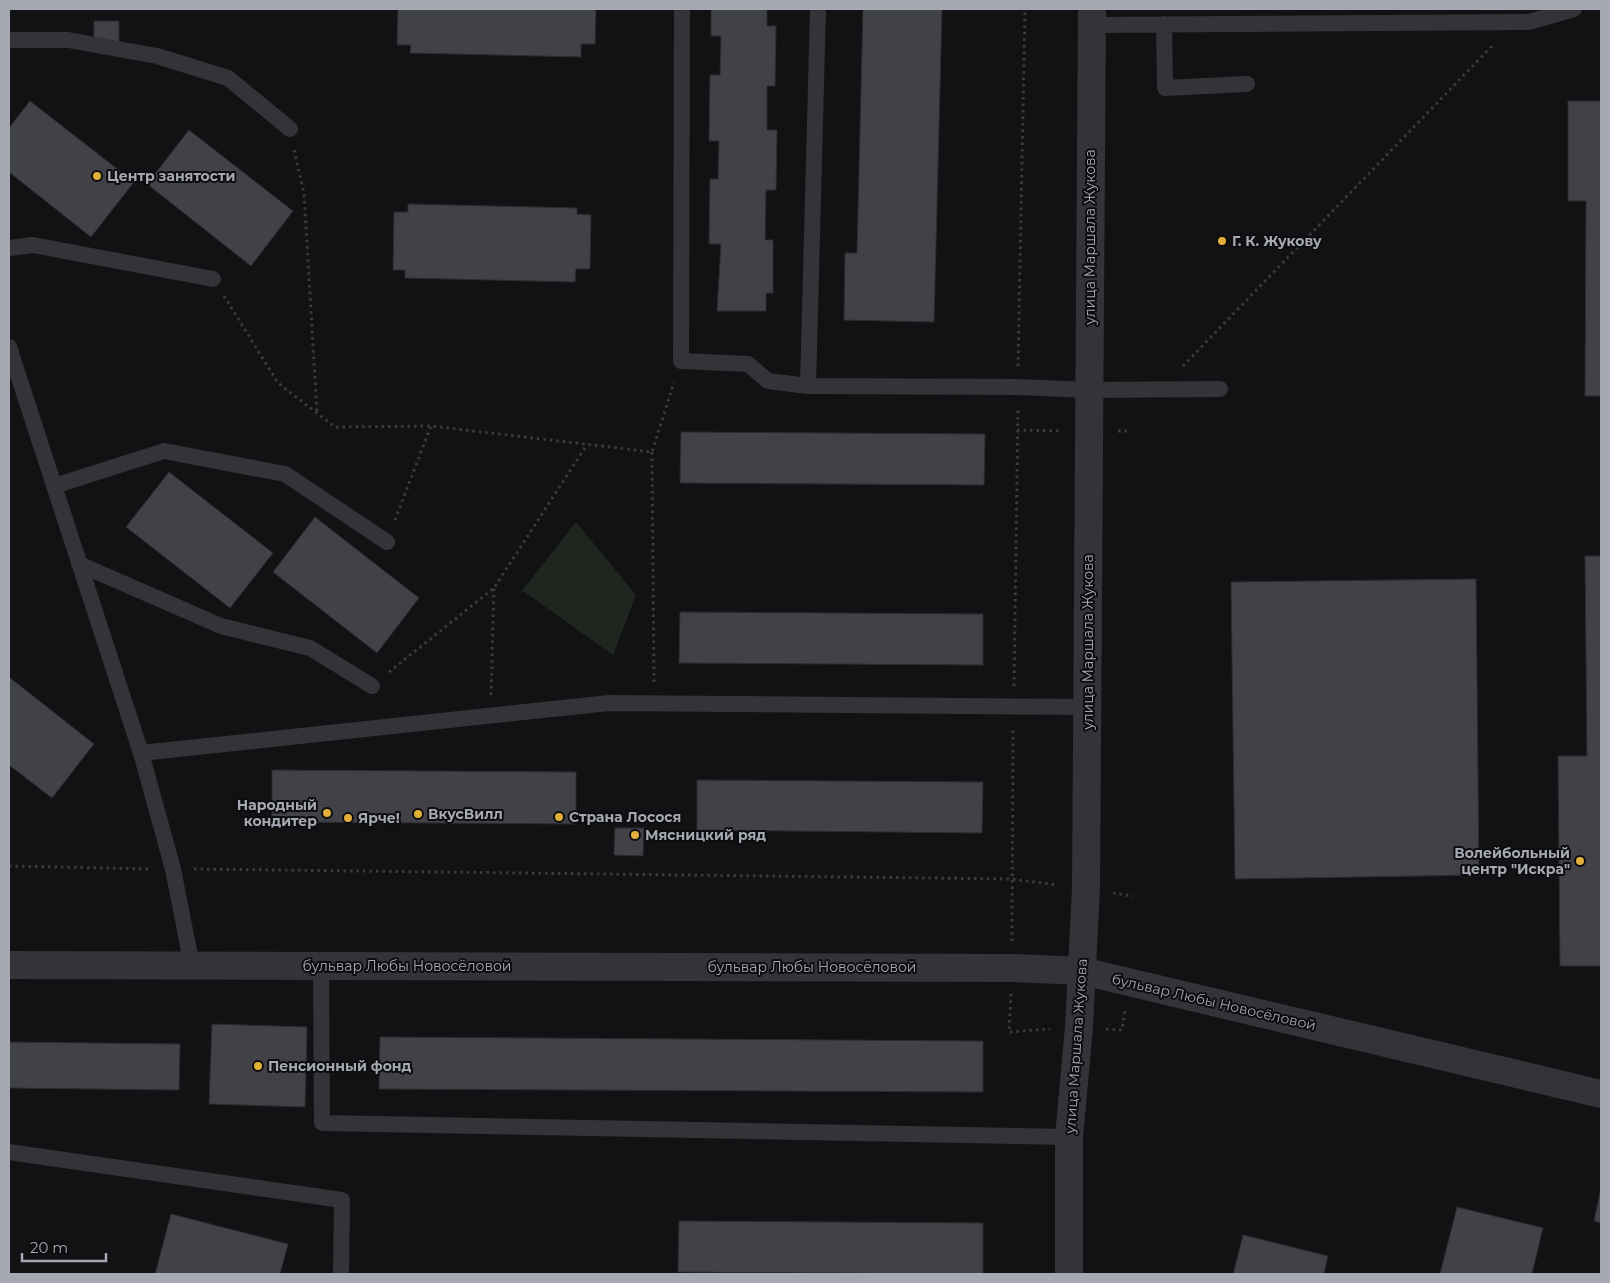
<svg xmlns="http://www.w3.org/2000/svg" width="1610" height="1283" font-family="Montserrat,sans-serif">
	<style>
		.green { fill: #1f2620 }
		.building { fill: #414247; stroke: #2c2c30 }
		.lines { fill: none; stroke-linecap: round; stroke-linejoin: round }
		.path { stroke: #3a3b3f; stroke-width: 3; stroke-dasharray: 2.5 4; stroke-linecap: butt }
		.service { stroke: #343438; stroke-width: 16 }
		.tertiary { stroke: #343438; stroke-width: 28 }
		.poi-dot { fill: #e3af3b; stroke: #0d0d0f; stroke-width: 2 }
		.labels { text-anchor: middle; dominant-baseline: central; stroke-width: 4; stroke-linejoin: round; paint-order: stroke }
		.poi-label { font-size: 14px; font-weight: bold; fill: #a5a9b3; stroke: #0d0d0f; text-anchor: start }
		.street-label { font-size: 14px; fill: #a5a9b3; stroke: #0d0d0f }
	</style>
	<rect width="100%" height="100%" fill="#121214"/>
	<path class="green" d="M576,522L636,595L613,655L523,591L518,596Z"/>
	<path class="building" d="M398,9H596L595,44H581V57L410,53L411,45H397Z
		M711,9H767V26H776L775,86H767V130H777L776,190H766L765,240H773V293H766V311H717L721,244H709L710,179H718L719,141H709L710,75H720L721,36H711Z
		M863,9H942L934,322L844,320L845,253H857Z
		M94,21H119V42L94,40Z
		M30,101L134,182L91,237L9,172V128Z
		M1568,101H1601V396H1585L1586,201H1568Z
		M189,130L293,211L251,266L147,184Z
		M408,204L577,208V214L591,215L590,269H576L575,282L405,278V270H393L394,212H408Z
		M681,432L985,434L984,485L680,483Z
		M169,472L273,553L230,608L126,527Z
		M315,517L419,598L377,653L273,572Z
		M1585,556H1601V966H1560L1558,756H1587Z
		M1476,579L1479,875L1235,879L1231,582Z
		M680,612L983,614V665L679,663Z
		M9,677L94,744L52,798L9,765Z
		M272,770L576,772V824L272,822Z
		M697,780L983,782L982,833L697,830Z
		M615,828H644L643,856L614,855Z
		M212,1024L307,1027L305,1107L209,1104Z
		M380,1037L983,1041V1092L379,1089Z
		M9,1042L180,1044L179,1090L9,1088Z
		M1601,1188V1223L1594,1221Z
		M1457,1207L1543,1228L1532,1274H1440Z
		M171,1214L288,1244L280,1274H155Z
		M679,1221L983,1223V1274L678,1272Z
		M1243,1235L1328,1256L1324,1274H1233Z"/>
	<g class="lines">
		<path class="path" d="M294,150L304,193L317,413
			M224,296L278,383L335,427L431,426L652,452L674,382
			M1018,366L1025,9
			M1183,366L1493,45
			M1017,430L1062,431
			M1118,431H1131
			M652,452L654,682
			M395,520L431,426
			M389,672L494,588L586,446
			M1014,686L1018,409
			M491,695L494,588
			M9,866L151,869
			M194,869L1011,879L1058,885
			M1113,893L1133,896
			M1012,941L1013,729
			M1011,994L1009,1032L1050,1029
			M1106,1029L1122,1030L1125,1010"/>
		<path class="service" d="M682,9L681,361L748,364L768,381L808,386L1018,387L1089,390L1220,389
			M1164,24L1165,88L1247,84
			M1091,25L1529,22L1574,9
			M9,40H68L157,56L228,78L290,129
			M9,248L33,245L213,279
			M9,347L141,753L173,869L192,966
			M808,386L818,9
			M54,486L164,451L285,474L387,542
			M79,564L221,626L310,648L372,686
			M141,753L609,703L1087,707
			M321,966L322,1123L1069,1137
			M9,1152L342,1200L341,1274"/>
		<path class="tertiary" d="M9,965L1013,968L1082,971L1601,1094
			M1069,1274V1137L1079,1027L1086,888L1092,9"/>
	</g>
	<g class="poi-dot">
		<circle cx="97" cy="176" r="5"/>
		<circle cx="1222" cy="241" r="5"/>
		<circle cx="327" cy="813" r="5"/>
		<circle cx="418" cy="814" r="5"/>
		<circle cx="559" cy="817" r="5"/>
		<circle cx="348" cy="818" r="5"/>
		<circle cx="635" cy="835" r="5"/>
		<circle cx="1580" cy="861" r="5"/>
		<circle cx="258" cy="1066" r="5"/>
	</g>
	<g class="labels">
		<g class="poi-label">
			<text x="107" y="176">Центр занятости</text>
			<text x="1232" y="241">Г. К. Жукову</text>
			<text x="317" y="805" text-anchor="end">Народный<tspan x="317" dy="16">кондитер</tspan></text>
			<text x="428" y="814">ВкусВилл</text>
			<text x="569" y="817">Страна Лосося</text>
			<text x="358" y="818">Ярче!</text>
			<text x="645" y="835">Мясницкий ряд</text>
			<text x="1570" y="853" text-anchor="end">Волейбольный<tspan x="1570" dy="16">центр "Искра"</tspan></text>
			<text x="268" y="1066">Пенсионный фонд</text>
		</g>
		<g class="street-label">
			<text transform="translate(1090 237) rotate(-90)">улица Маршала Жукова</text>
			<text transform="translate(1088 642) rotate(-90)">улица Маршала Жукова</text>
			<text x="407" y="966">бульвар Любы Новосёловой</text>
			<text x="812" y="967">бульвар Любы Новосёловой</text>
			<text transform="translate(1214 1002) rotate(13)">бульвар Любы Новосёловой</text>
			<text transform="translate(1076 1046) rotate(-86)">улица Маршала Жукова</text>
		</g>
	</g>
	<rect width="1610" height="1283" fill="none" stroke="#a5a9b3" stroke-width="20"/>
	<path d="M22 1253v8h84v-8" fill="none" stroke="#a5a9b3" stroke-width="2.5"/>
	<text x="30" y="1253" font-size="15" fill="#a5a9b3" stroke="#0d0d0f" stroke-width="4" paint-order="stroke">20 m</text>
</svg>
